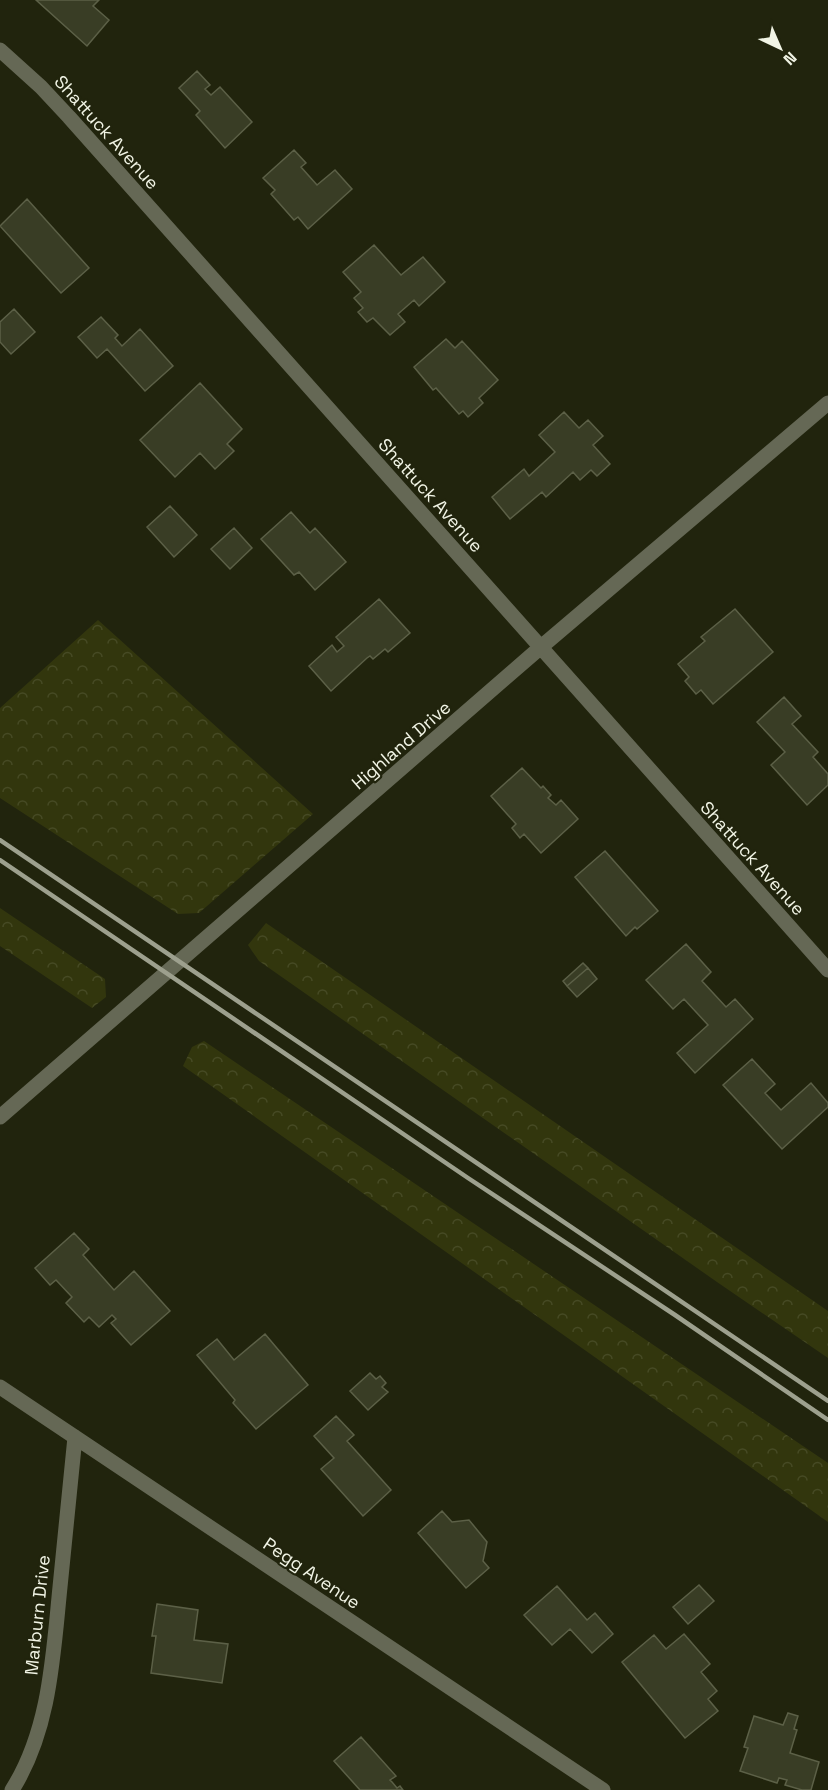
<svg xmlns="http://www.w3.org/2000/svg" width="828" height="1790" font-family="'Space Grotesk',sans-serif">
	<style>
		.forest { fill: url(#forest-crowns) }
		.building { fill: #393d25; stroke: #5c6047; stroke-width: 1.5 }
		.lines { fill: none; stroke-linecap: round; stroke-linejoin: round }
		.minor { stroke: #656855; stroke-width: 15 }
		.rail { stroke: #9da08e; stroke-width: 4.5 }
		.labels { text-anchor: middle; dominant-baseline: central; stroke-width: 4.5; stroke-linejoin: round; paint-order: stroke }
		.street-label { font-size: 18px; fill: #f1f4e5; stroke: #21240d }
	</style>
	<defs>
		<pattern id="forest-crowns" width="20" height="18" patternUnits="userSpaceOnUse" patternTransform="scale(1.5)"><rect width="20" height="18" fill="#32360d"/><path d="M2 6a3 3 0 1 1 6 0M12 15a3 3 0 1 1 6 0" fill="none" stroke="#464a24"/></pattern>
	</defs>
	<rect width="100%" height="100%" fill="#21240d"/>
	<path class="forest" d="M98,620L313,814L199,913L178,914L0,798V708Z
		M0,908L105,979L106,997L92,1008L0,946Z
		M266,923L828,1311V1358L717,1282L259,961L248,945Z
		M204,1041L828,1463V1522L183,1066L192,1047Z"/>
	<path class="building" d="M36,0H99L93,6L109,20L87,46Z
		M197,71L210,85L205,89L211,95L220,87L252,122L225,148L196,115L200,111L179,88Z
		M294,150L306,163L301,167L317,185L335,170L352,189L308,229L298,217L294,220L271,194L275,190L263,178Z
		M27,199L89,268L61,293L0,226Z
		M374,245L401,275L423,257L445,282L419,306L414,300L398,314L405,322L390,335L373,318L367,322L358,312L363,308L354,298L361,292L343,272Z
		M14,309L35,332L11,354L0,342V322Z
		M101,317L118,335L115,338L122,346L140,329L173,366L145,391L107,349L97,358L78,337Z
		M446,339L455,348L462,341L498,380L479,398L483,403L468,417L463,411L459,414L436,388L433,390L414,367Z
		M200,383L242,429L227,444L234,451L215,469L200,453L175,477L140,440Z
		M564,412L579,428L588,420L603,436L593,445L610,464L597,476L591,470L580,480L573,472L546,497L542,492L510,519L492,497L524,469L529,476L555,452L539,435Z
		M170,506L197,535L174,557L147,527Z
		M291,512L310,533L315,528L346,562L315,590L299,572L294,575L261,539Z
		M234,528L252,548L230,569L211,549Z
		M379,599L410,633L388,652L385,649L373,659L370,656L367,658L331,691L309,666L332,645L337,652L344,646L336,637Z
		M735,609L773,652L713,704L701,690L696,694L685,681L689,677L678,664L705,641L701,637Z
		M784,697L801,716L792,724L818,752L813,757L828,774V785L807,805L771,765L785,752L757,722Z
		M522,768L541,788L543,786L551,795L548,798L556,805L561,800L578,819L541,853L524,834L520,838L512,828L516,824L491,796Z
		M605,851L658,911L637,929L635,927L626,936L575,877Z
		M686,944L711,972L702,981L726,1007L735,999L753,1019L695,1073L677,1053L708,1025L684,999L673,1009L646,980Z
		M583,963L588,968L567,986L563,981Z
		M588,968L597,979L577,997L567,986Z
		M752,1059L775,1084L765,1093L781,1110L811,1083L828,1103V1107L782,1149L723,1085Z
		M74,1233L89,1249L83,1255L114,1290L134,1271L170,1311L131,1345L111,1323L116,1319L112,1315L99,1327L89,1317L84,1322L66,1303L72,1297L56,1280L50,1285L35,1268Z
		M265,1334L308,1385L256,1429L233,1403L235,1400L197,1355L217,1339L234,1360Z
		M370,1373L376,1379L380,1376L386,1383L382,1387L388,1392L368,1410L350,1391Z
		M336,1416L354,1435L347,1441L391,1490L363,1516L321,1469L334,1458L314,1436Z
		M442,1511L452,1522L469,1520L487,1542L483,1561L489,1568L466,1588L418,1533Z
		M699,1585L714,1601L688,1624L673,1607Z
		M557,1586L587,1620L595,1613L613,1634L592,1653L570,1629L552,1645L524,1615Z
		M157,1604L198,1610L194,1640L228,1644L222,1683L151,1673L156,1636H152Z
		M684,1634L710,1664L701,1672L717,1691L708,1699L718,1711L685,1738L622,1662L654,1635L666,1649Z
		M788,1713L798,1716L794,1729L797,1730L790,1753L819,1762L811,1790H802L785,1785L787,1780L779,1778L777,1783L740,1771L748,1748L744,1747L754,1716L783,1725Z
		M361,1737L396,1776L390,1780L392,1782L397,1788L400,1786L403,1790H360L334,1761Z"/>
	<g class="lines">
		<path class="minor" d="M0,50L41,87L69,117L828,970
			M0,1117L541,647L828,403
			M0,1387L603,1790
			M12,1790C50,1730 53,1656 60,1587C65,1537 70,1487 75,1437"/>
		<path class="rail" d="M0,840L828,1401
			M0,860L468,1178L675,1315L828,1420"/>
	</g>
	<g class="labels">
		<g class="street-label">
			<text transform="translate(107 132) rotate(48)">Shattuck Avenue</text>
			<text transform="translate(431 495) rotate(48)">Shattuck Avenue</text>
			<text transform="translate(401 745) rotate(-41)">Highland Drive</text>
			<text transform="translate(753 858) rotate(48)">Shattuck Avenue</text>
			<text transform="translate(312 1573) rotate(34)">Pegg Avenue</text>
			<text transform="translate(37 1615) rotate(-84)">Marburn Drive</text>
		</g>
	</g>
	<g transform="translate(780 48) rotate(136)" stroke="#21240d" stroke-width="4.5" paint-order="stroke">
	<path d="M0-4.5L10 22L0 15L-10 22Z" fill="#f1f4e5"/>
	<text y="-9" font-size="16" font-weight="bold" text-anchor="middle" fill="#f1f4e5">N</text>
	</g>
</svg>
